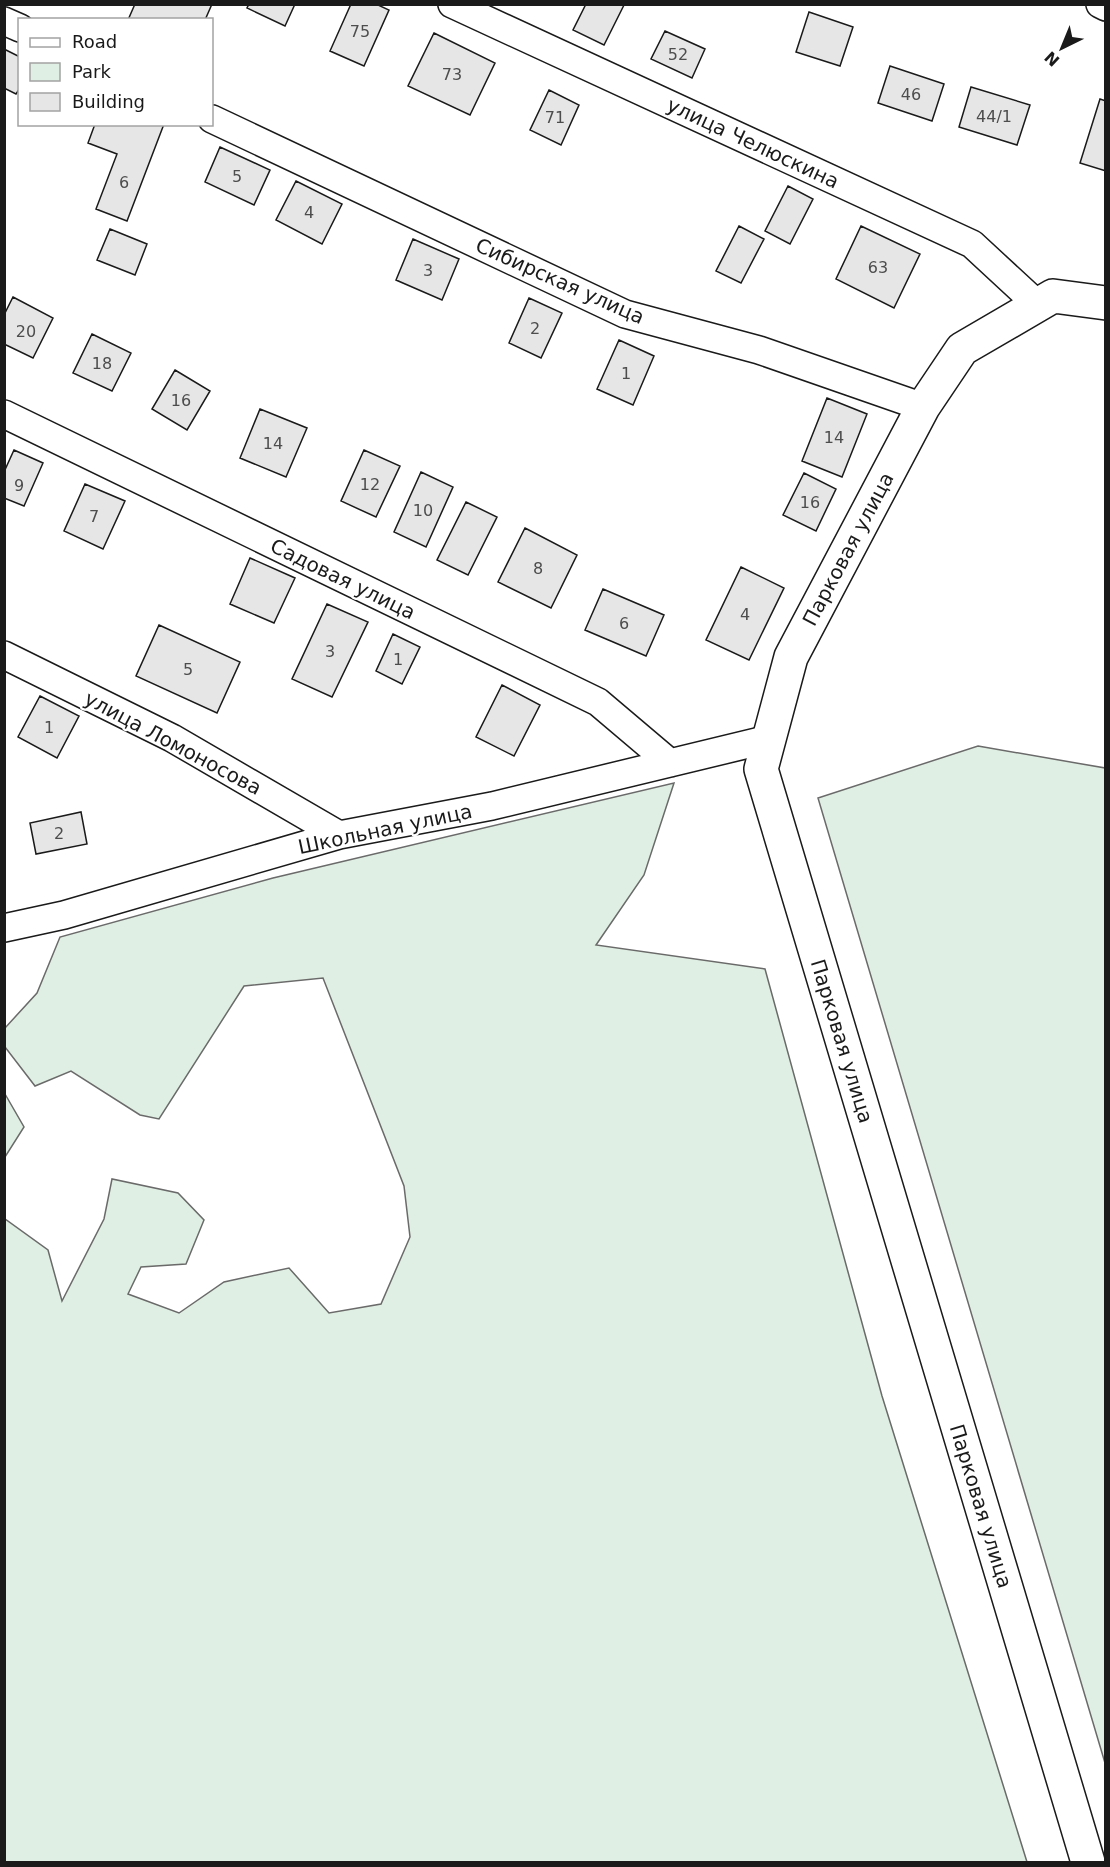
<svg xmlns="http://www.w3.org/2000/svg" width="1110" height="1867" font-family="'DejaVu Sans',sans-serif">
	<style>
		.green { fill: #e0efe3; stroke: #6a6a6a; stroke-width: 1.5 }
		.building { fill: #e6e6e6; stroke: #1a1a1a; stroke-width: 1.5 }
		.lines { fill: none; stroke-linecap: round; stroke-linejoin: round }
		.minor-casing { stroke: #1a1a1a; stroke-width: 30 }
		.tertiary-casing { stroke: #1a1a1a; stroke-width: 36 }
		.minor { stroke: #fff; stroke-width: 27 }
		.tertiary { stroke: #fff; stroke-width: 33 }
		.labels { text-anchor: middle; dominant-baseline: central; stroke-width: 4.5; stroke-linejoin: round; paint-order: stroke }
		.number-label { font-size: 16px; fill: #4d4d4d }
		.street-label { font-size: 20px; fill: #1a1a1a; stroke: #fff }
	</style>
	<rect width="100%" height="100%" fill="#fff"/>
	<path class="green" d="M978,746L1105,768V1763L818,798Z
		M674,783L644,875L596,945L765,969L882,1396L1027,1862H5V1219L48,1250L62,1301L104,1219L112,1179L178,1193L204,1220L186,1264L141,1267L128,1294L179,1313L224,1282L289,1268L329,1313L381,1304L410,1237L404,1186L323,978L244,986L159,1119L140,1115L71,1071L35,1086L5,1047V1028L37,993L60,937L273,878Z
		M5,1094L24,1127L5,1157H4Z"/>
	<path class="building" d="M135,4H212L205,20H128Z
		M249,4H295L285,26L247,8Z
		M351,4H376L389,10L364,66L330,51Z
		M586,4L624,5L604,45L573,30Z
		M809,12L853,27L840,66L796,52Z
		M665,31L705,49L692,78L651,59Z
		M434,33L495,63L470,115L408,86Z
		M4,49L20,57V88L16,94L4,88Z
		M890,66L944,84L932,121L878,103Z
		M971,87L1030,105L1017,145L959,127Z
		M549,90L579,105L561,145L530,130Z
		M1100,99L1106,101V171L1080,163Z
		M95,124H164L127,221L96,209L117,154L88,143Z
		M220,147L270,170L254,205L205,182Z
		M296,181L342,204L322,244L276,220Z
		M788,186L813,199L790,244L765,231Z
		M739,226L764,239L741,283L716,271Z
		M861,226L920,254L894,308L836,279Z
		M110,229L147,244L135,275L97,260Z
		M413,239L459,259L442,300L396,280Z
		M13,297L53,318L33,358L4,344V315Z
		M529,298L562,313L541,358L509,343Z
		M92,334L131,353L112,391L73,373Z
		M619,340L654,356L633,405L597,389Z
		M175,370L210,391L187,430L152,409Z
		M827,398L867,414L842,477L802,461Z
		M260,409L307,428L286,477L240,458Z
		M14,450L43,463L24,506L4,498V472Z
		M364,450L400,466L376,517L341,501Z
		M421,472L453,487L426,547L394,532Z
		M804,473L836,489L816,531L783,515Z
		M85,484L125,501L103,549L64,531Z
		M466,502L497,517L468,575L437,560Z
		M525,528L577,555L551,608L498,582Z
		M250,558L295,578L274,623L230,604Z
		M741,567L784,588L749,660L706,640Z
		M603,589L664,615L646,656L585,630Z
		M327,604L368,622L332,697L292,679Z
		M159,625L240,662L217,713L136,676Z
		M393,634L420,647L402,684L376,671Z
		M502,685L540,705L514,756L476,737Z
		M40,696L79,716L57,758L18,737Z
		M81,812L87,844L36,854L30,823Z"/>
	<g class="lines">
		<g class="minor-casing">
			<path id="minor" d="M452,4L972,244L1038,305
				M1100,4L1106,7
				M4,21L20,28
				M212,119L625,314L759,350L923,407
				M4,414L598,702L670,763
				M4,655L172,738L339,835
				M4,928L64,915L339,835L492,806L769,739"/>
		</g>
		<g class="tertiary-casing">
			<path id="tertiary" d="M1088,1862L761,769L791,657L923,407L962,349L1053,296L1106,303"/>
		</g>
		<use href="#minor" class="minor"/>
		<use href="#tertiary" class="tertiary"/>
	</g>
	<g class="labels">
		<g class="number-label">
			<text x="360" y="31">75</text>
			<text x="678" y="54">52</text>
			<text x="452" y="74">73</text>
			<text x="911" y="94">46</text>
			<text x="994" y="116">44/1</text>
			<text x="555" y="117">71</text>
			<text x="237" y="176">5</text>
			<text x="124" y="182">6</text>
			<text x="309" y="212">4</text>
			<text x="878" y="267">63</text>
			<text x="428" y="270">3</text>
			<text x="535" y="328">2</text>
			<text x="26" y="331">20</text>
			<text x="102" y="363">18</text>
			<text x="626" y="373">1</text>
			<text x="181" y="400">16</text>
			<text x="834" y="437">14</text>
			<text x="273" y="443">14</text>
			<text x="370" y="484">12</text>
			<text x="19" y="485">9</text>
			<text x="810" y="502">16</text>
			<text x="423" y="510">10</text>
			<text x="94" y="516">7</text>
			<text x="538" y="568">8</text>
			<text x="745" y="614">4</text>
			<text x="624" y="623">6</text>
			<text x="330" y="651">3</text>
			<text x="398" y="659">1</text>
			<text x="188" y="669">5</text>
			<text x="49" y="727">1</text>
			<text x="59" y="833">2</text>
		</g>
		<g class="street-label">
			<text transform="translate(753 143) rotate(25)">улица Челюскина</text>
			<text transform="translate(560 281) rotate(24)">Сибирская улица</text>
			<text transform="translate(848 549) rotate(-62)">Парковая улица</text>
			<text transform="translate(343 579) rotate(26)">Садовая улица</text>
			<text transform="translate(173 743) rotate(28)">улица Ломоносова</text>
			<text transform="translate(385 829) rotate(-12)">Школьная улица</text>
			<text transform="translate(842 1041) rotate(73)">Парковая улица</text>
			<text transform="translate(981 1506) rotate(73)">Парковая улица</text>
		</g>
	</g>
	<rect width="1110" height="1867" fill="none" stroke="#1a1a1a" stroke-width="12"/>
	<rect x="18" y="18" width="195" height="108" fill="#ffffff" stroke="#a3a3a3" stroke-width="1.5"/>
	<rect x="30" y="38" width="30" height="9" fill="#ffffff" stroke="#a3a3a3" stroke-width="1.5"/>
	<text x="72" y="48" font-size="18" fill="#1a1a1a">Road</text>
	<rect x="30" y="63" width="30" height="18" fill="#e0efe3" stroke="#a3a3a3" stroke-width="1.5"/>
	<text x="72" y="78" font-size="18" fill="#1a1a1a">Park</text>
	<rect x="30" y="93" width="30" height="18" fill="#e6e6e6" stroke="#a3a3a3" stroke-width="1.5"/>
	<text x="72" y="108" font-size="18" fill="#1a1a1a">Building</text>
	<g transform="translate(1062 48) rotate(223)" stroke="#ffffff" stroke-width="4.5" paint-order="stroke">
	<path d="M0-4.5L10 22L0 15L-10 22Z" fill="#1a1a1a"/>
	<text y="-9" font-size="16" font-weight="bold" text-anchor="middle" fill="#1a1a1a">N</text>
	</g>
</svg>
